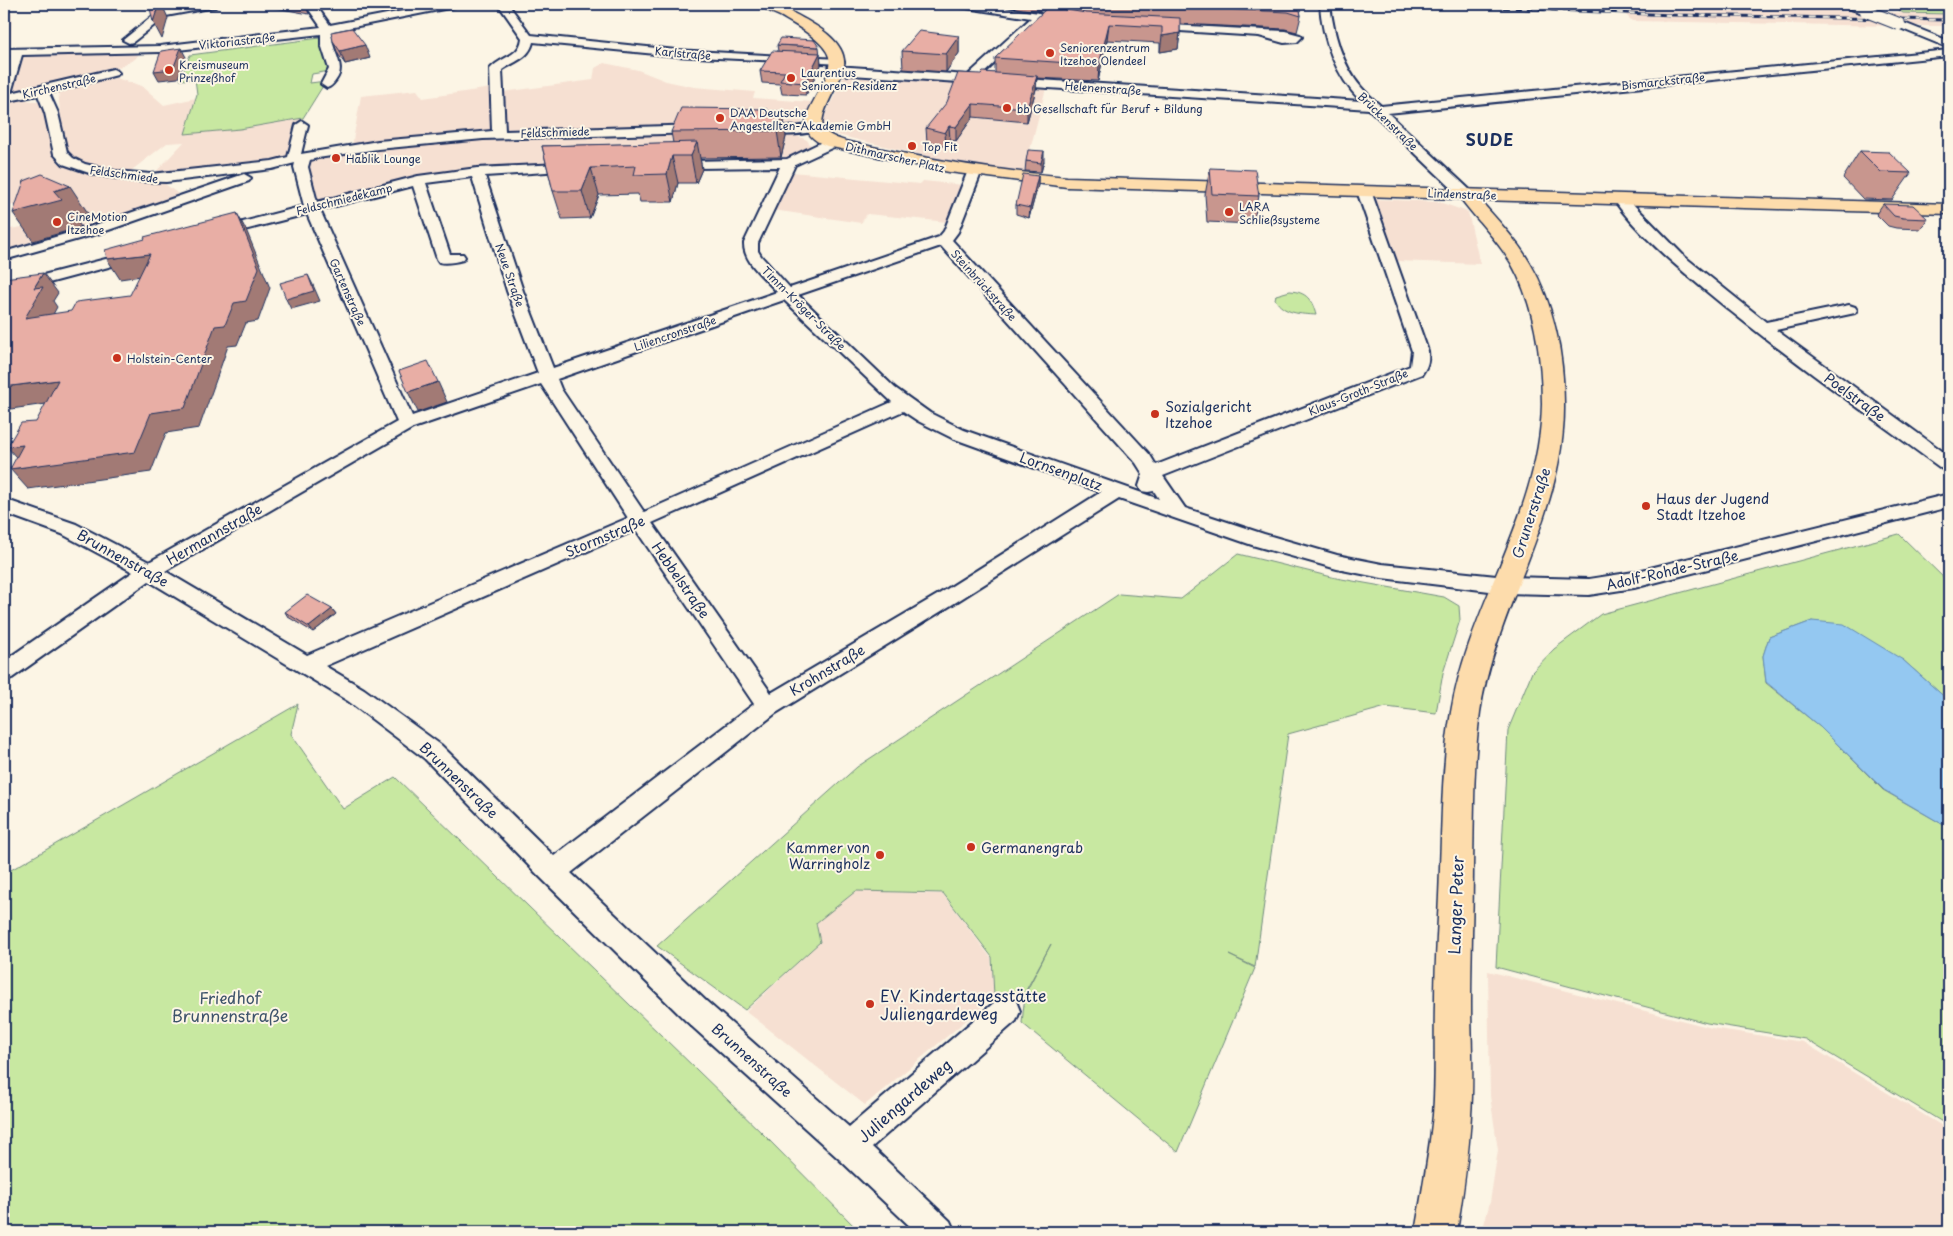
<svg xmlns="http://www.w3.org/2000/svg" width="1953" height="1236" font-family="'Playpen Sans',sans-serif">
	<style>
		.built { fill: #f6e0d2 }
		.green { fill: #c8e8a1; stroke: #728c80 }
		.water { fill: #94c8f1; stroke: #648bb6 }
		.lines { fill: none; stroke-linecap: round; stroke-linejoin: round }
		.minor-casing { stroke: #1b2f5e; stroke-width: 4 }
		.major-casing { stroke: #1b2f5e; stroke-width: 3 }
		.minor { fill: #fcf5e5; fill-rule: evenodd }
		.major { fill: #fddcac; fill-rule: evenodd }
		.rail-casing { stroke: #1b2f5e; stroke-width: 3 }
		.rail { stroke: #fcf5e5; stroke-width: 2; stroke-dasharray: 6; stroke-linecap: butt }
		.minor-bridge-casing { stroke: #1b2f5e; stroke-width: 14; stroke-linecap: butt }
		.minor-bridge { stroke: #fcf5e5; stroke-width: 12 }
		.wall { fill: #c8968e; stroke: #1b2f5e }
		.shaded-wall { fill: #a27a74; stroke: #1b2f5e }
		.building { fill: #e8aea5; stroke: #1b2f5e }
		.poi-dot { fill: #c8321e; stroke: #fcf5e5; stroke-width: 2 }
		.labels { text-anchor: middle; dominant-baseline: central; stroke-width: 4; stroke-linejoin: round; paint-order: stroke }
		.far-street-label { font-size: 11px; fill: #1b2f5e; stroke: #fcf5e5 }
		.far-poi-label { font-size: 11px; fill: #1b2f5e; stroke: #fcf5e5; text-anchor: start }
		.street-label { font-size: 14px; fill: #1b2f5e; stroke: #fcf5e5 }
		.poi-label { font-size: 14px; fill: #1b2f5e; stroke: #fcf5e5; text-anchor: start }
		.far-district-label { font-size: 16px; font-weight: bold; letter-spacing: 1px; fill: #1b2f5e; stroke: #fcf5e5 }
		.near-street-label { font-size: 16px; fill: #1b2f5e; stroke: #fcf5e5 }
		.near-poi-label { font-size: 16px; fill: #1b2f5e; stroke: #fcf5e5; text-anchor: start }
		.near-park-label { font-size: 16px; fill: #3e546b; stroke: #fcf5e5 }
	</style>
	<rect width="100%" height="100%" fill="#fcf5e5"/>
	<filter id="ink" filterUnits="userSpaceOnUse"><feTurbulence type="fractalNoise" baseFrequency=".02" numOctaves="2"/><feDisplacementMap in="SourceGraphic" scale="10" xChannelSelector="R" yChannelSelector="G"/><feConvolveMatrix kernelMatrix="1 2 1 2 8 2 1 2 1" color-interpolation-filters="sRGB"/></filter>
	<g filter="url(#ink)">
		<path class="built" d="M1615,4L1949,14V26H1911L1905,23L1893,26L1632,21Z
			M12,13L10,50L141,52L135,59L111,71L57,86L4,97V15Z
			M604,63L638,70L666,81L694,87L755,92L753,98L813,102L799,127L651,126L505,130L503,92L593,80L595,68Z
			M845,74L1046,88L1024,173L952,162L837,135L826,129L823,122L824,117Z
			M116,78L142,86L164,105L196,98L185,134L241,129L303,118L293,158L272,164L151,177L184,142L167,143L128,173L92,168L76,161L63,151L58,89Z
			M491,88L492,132L352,146L361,96L417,90L423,98Z
			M16,99L43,102L50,120L58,161L85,172L165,184L181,196L45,243L4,253V230L34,225L15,205L4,206V100Z
			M577,132L792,134L807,140L811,146L804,152L791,159L773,161L540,164L468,169L317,202L306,166L310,158L379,146Z
			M792,172L920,184L923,181L964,185L948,222L867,214L861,223L773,210Z
			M1372,199L1439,202L1468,212L1480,264L1395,261Z
			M856,891L943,894L991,958L994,997L865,1105L746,1011L820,942L816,923Z
			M1488,971L1712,1028L1803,1042L1949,1130V1232H1482L1490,1202L1498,1150L1490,1096Z"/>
		<path class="green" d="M1896,4H1949V14L1903,13L1891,5Z
			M320,38L329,59L330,71L312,74L310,83L326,81L303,118L240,129L185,134L197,94L195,79L180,80L190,55Z
			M1290,291C1307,292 1312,300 1316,315C1301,314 1283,314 1275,299L1276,295Z
			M1899,534L1949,583V701L1903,660L1812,621L1769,637L1763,656L1766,683L1820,727L1883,790L1949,828V1126L1805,1039L1707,1023L1496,967L1508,730L1532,672L1554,649L1601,614Z
			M1238,554L1336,578L1444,597L1459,606L1460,620L1443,673L1436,713L1386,707L1288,734L1255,967L1229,955L1255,968L1178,1152L1022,1023L1025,994L1051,944L1024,994L994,996L992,957L943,893L856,891L816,923L820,942L745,1010L657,946L857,767L1119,594L1181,599Z
			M298,704L291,734L343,809L395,777L764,1135L860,1232H4V874Z"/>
		<path class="water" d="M1812,621L1844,624L1903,660L1949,701V828L1884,790L1820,727L1766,682L1763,656L1769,637Z"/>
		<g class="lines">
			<g class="minor-casing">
				<path id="minor" d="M198,4H220L215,7L166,16L133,42L129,43L123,40L159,11Z
					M305,4H315L330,25L439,4H459L454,7L333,31C328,49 348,64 336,80C333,84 332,86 327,88L321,84L329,69L321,44V34L160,52L22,55L11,93L113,69L117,71L119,73L117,75L49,93L58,113L67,152L73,158L85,164L115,171L151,174L272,161L288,157L296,125L302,121L308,125L301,154L378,141L492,131L490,69C501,56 520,57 522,38L498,4H508L531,35L676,50L838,59L842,60L844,62L842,64L676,56L533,42C529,59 514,61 502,70L505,131L700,125L706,129L700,133L483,139L378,149L318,158L310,160L308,167L317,202L418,176L477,168L581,163L583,166L581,169L576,170L485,176L523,291L553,368L777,292C765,278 743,262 744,243L780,167L698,168L691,164L693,161L787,159L828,139H838L839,142L838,145L795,165L758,243V251L761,256L790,288L939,237L944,231L967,173L974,169L979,170L981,173L958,232L952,240L1150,455L1156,465L1410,366L1412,351L1357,191L1364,187L1371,191L1428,351C1429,360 1428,366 1422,374L1163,476L1185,508L1264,534L1337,555L1382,564L1506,577L1589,579L1634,572L1949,494V507L1634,588L1589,595L1506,593L1382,578L1337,569L1252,545L1119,499L953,604L776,713L571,873L706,1001L849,1127L996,1001L1006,997L1016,1001L1020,1011L1016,1021L872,1147L950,1221L955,1232H916L838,1158L686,1021L538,875L425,759L348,701L149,581L12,678L4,681V661L133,572L62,534L4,513V499L76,524L149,562L397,422L307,214L217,237L212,236L210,233L212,230L304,206L294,167L295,163L272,169L166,182L134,181L92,174L63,164L54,154L45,113L38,95L4,102V79L10,55H4V49L160,46L321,27ZM472,177L507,291L538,373L412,416L320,210L413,186L437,259L439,262C447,264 455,262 463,260L465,257L463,254H450L426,183ZM941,246L1136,463L1143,474L1139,486L1141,491L1148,492L1154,491L1159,499L964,430L930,413L895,388L798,295ZM784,300L892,402L644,512L561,389L557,379ZM541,384L628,518L307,655L165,571L413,428ZM903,411L918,421L952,438L1101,492L939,594L771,693L652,523ZM636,530L754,704L554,856L441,745L364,689L325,666Z
					M955,4H979L1039,13L1044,16L981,76L1361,101C1336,77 1322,38 1320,4H1330C1333,31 1342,65 1361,87C1367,94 1374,100 1381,106L1949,50V56L1388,113L1471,191L1473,194L1466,198L1461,197L1369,109L836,74L830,70L836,66L968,75L1031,18L960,7Z
					M1841,4H1855L1871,11L1866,14L1842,6Z
					M1899,21L1949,41V48L1895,26L1894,24Z
					M1152,24L1285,31L1300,35L1302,37L1297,42L1284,43L1259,36L1148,29L1147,27L1148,25Z
					M813,124L819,128L817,131C805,134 760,139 752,129L758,125L795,127Z
					M244,174L251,178L249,181L100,233L4,260V252L89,227Z
					M1621,196L1626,197L1685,257L1766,322L1849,305L1855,307L1857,310L1855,313L1776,330L1949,456V471L1942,469C1863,411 1782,354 1706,291C1674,264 1638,234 1614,200Z
					M137,251L142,252L144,255L142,258L4,295V285Z"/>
			</g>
			<g class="major-casing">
				<path id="major" d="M760,4C765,4 770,3 775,4C782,5 789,10 795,14C814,24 847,41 844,66C842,83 812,120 826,132C838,142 858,143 873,147C937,161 1001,171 1067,177L1949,204V214L1480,200C1497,220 1517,240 1530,263C1554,303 1564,356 1564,403C1566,513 1496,605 1480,712C1473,764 1474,816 1473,868C1473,913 1471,957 1471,1002C1471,1040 1474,1077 1471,1115C1469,1154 1463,1193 1457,1232H1415C1422,1193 1429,1154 1433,1115C1436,1077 1434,1039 1435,1002C1435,957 1439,912 1440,867C1442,815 1442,763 1451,712C1469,605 1540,514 1542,404C1542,357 1534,303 1511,263C1497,240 1477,220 1461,199L1067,187L949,172L827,146C776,126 835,89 829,57C825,41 794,24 780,16C773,13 765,10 760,4Z"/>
			</g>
			<use href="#minor" class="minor"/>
			<use href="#major" class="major"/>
			<g class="rail-casing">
				<path id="rail" d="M1413,4L1673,15L1949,20"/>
			</g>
			<use href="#rail" class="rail"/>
			<g class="minor-bridge-casing">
				<path id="minor-bridge" d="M1866,11L1899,24"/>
			</g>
			<use href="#minor-bridge" class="minor-bridge"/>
		</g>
		<path class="wall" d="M68,4H110L95,6H76Z
			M254,4H305L309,14Z
			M1006,4H1299L1301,16L1297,32L1285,29L1180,24V33L1178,49L1160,52V43L1107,40L1098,81L1037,78L1036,89L1027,122L973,117L956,141L950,140L946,147L927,142L926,128L981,74L995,73V58L1045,11L1030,10L1010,7Z
			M959,36V53L946,72L903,69L902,51Z
			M333,41L370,58L345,64L338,54Z
			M777,45L819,47L821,65L806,95L782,94L780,84L762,83L760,71L778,51Z
			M768,111L786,137L781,157L700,158L702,169L696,183H678L673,202H640L638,194L599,195L590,218L562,219L553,191L542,146L673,143L671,132Z
			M1860,151L1911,173L1892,200L1863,199L1843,178Z
			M1026,161H1044L1041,172L1025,171Z
			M1210,168L1259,196L1253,224L1207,222L1205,195Z
			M1038,176V185L1029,218L1016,214V205Z
			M1883,204L1928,219L1921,229L1896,228L1888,226L1876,214Z
			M332,609L336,614L313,632L288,617L285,612Z"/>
		<path class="shaded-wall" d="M94,4H110L95,6Z
			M151,4H172L171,7L164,9L168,18L162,39L153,22L156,11Z
			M4,18L7,23L8,47L4,48Z
			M1109,24L1107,40L1098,81L1099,65Z
			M1180,33L1178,49L1160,52L1162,36Z
			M959,36V53L946,72V54Z
			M365,45L370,58L345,64L340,51Z
			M181,48L186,57L178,78L159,80L154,71Z
			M820,53L821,65L806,95L805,83Z
			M1037,76L1036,89L1027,122V108Z
			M973,104V117L956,141V127Z
			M783,111L786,137L781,157L777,131Z
			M949,126L950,140L946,147L945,133Z
			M697,142L702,169L696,183L691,156Z
			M1044,151V161L1041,172V163Z
			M672,156L678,183L673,202L667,174Z
			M591,168L599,195L590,218L582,191Z
			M1038,176V185L1029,218L1030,208Z
			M70,186L88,213L75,218L81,227L33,241L13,213L54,191Z
			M237,213L247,232L270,288L258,321L246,323L237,345L228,346L199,428L166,433L151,472L28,489L10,469L25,467L7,447L23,445Z
			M150,254L162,273L120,279L107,259Z
			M43,273L58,293L53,301L57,307L40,338L25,318L34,288Z
			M308,275L313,285L320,301L291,309L286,299Z
			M58,380L74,400L4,410V387Z
			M438,382L447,402L418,412L408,392Z
			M332,609L336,614L313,632L309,627Z"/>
		<path class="building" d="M155,4H159L153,22L150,8Z
			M1109,4H1299L1301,16L1288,12Z
			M1048,7L1086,13L1180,18V33L1162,36V27L1109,24L1099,65L995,58Z
			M352,28L365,45L340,51L333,41L331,32Z
			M919,31L959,36L946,54L902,51Z
			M781,38L814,40L819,47L777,45Z
			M181,48L173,69L154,71L161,51Z
			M772,51L820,53L805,83L780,81L785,72L760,71Z
			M983,72L1037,76L1027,108L973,104L956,127L949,126L945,133L926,128L947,102L958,73L981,74Z
			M681,108L767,109V111H783L777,131L671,132Z
			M697,142L691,156H672L667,174L634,175L636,166L591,168L582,191H553L542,146Z
			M1028,150L1044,151L1041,163L1026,161Z
			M1860,151L1889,152L1911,173L1881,172Z
			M1210,168L1255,170L1259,196L1212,194Z
			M42,174L70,186L54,191L62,200L13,213L24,181Z
			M1023,174L1038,176L1030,208L1016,205Z
			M1883,204L1913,205L1928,219L1903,218L1894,216Z
			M237,213L259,268L246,301L234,303L225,325L215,326L185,408L151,413L135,452L10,469L23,445L7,447L21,423L36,422L58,380L4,387V278L43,273L34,288L43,287L25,318L71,311L76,302L130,295L150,254L107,259L105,250L145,239L144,237Z
			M308,275L314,291L286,299L280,283Z
			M428,361L438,382L408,392L399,371Z
			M307,595L332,609L309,627L285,612Z"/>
	</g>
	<g class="poi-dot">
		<circle cx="1050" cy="53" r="5"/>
		<circle cx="169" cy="70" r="5"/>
		<circle cx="791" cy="78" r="5"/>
		<circle cx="1007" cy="108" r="5"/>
		<circle cx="720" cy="118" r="5"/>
		<circle cx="912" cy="146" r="5"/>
		<circle cx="336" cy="158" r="5"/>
		<circle cx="1229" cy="212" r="5"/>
		<circle cx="57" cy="222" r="5"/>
		<circle cx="117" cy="358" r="5"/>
		<circle cx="1155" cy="414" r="5"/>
		<circle cx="1646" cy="506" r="5"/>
		<circle cx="971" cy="847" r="5"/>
		<circle cx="880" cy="855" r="5"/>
		<circle cx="870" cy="1004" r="5"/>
	</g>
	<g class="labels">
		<g class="far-street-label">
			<text transform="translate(237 41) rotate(-6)">Viktoriastraße</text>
			<text transform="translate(683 53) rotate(5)">Karlstraße</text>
			<text transform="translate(1663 81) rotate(-6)">Bismarckstraße</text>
			<text transform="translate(59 86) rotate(-13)">Kirchenstraße</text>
			<text transform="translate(1103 88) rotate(4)">Helenenstraße</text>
			<text transform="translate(1388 121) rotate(44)">Brückenstraße</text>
			<text transform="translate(555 132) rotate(-2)">Feldschmiede</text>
			<text transform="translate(895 157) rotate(13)">Dithmarscher Platz</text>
			<text transform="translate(124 174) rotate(8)">Feldschmiede</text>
			<text transform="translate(1462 194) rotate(2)">Lindenstraße</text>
			<text transform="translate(344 199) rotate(-14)">Feldschmiedekamp</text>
			<text transform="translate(510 275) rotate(71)">Neue Straße</text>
			<text transform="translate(984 285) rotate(48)">Steinbrückstraße</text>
			<text transform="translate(348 292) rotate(66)">Gartenstraße</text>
			<text transform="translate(804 308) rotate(45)">Timm-Kröger-Straße</text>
			<text transform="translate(675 333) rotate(-19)">Liliencronstraße</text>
			<text transform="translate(1358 392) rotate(-22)">Klaus-Groth-Straße</text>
		</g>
		<g class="far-poi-label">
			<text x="1060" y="47">Seniorenzentrum<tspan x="1060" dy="13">Itzehoe Olendeel</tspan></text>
			<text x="179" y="64">Kreismuseum<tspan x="179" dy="13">Prinzeßhof</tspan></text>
			<text x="801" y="72">Laurentius<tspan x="801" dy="13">Senioren-Residenz</tspan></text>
			<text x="1017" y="108">bb Gesellschaft für Beruf + Bildung</text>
			<text x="730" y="112">DAA Deutsche<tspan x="730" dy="13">Angestellten-Akademie GmbH</tspan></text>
			<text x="922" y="146">Top Fit</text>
			<text x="346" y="158">Hablik Lounge</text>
			<text x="1239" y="206">LARA<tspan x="1239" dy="13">Schließsysteme</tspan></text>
			<text x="67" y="216">CineMotion<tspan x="67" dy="13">Itzehoe</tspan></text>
			<text x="127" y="358">Holstein-Center</text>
		</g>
		<g class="street-label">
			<text transform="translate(1855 397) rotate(36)">Poelstraße</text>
			<text transform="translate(1061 471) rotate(20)">Lornsenplatz</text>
			<text transform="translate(1531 513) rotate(-72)">Grunerstraße</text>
			<text transform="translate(214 534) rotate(-30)">Hermannstraße</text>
			<text transform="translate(605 536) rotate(-23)">Stormstraße</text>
			<text transform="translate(123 558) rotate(29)">Brunnenstraße</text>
			<text transform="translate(1672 570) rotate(-13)">Adolf-Rohde-Straße</text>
			<text transform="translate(681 580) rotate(55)">Hebbelstraße</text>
			<text transform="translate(827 670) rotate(-31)">Krohnstraße</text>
			<text transform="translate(459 780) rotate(44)">Brunnenstraße</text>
			<text transform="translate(752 1060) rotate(42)">Brunnenstraße</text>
		</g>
		<g class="poi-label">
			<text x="1165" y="406">Sozialgericht<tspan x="1165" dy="16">Itzehoe</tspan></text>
			<text x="1656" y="498">Haus der Jugend<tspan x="1656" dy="16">Stadt Itzehoe</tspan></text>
			<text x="870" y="847" text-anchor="end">Kammer von<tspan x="870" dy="16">Warringholz</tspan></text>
			<text x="981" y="847">Germanengrab</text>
		</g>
		<g class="far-district-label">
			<text x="1490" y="139">SUDE</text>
		</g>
		<g class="near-street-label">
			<text transform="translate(1455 905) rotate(-88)">Langer Peter</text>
			<text transform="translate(904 1100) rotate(-41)">Juliengardeweg</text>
		</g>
		<g class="near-poi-label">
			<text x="880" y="995">EV. Kindertagesstätte<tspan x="880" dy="18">Juliengardeweg</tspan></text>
		</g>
		<g class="near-park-label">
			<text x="230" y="997">Friedhof<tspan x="230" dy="18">Brunnenstraße</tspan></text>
		</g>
	</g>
	<rect width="1953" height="1236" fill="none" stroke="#fcf5e5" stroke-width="20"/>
	<rect x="10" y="10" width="1933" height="1216" fill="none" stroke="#1b2f5e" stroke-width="2" filter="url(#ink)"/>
</svg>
